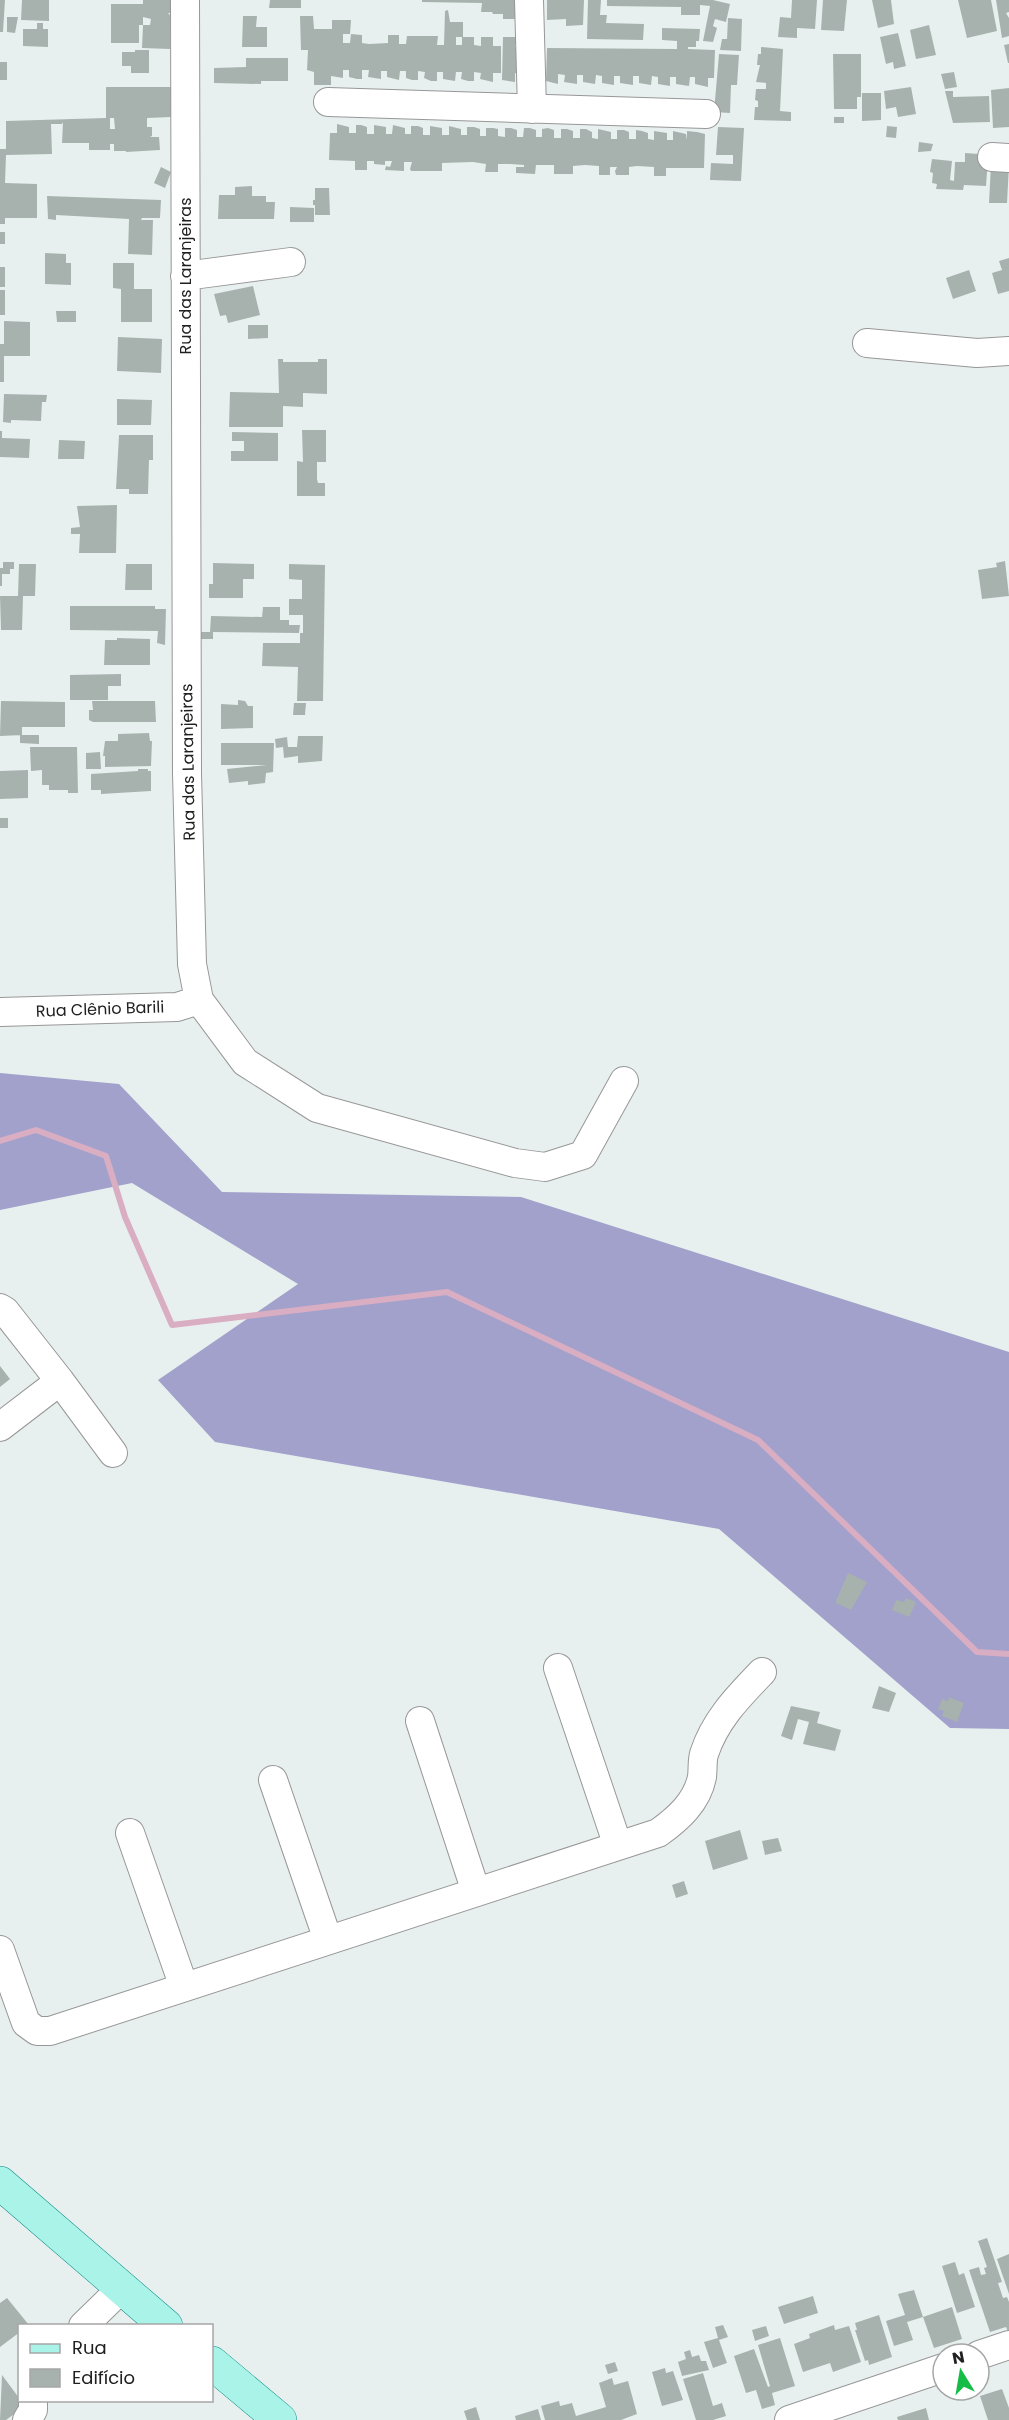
<svg xmlns="http://www.w3.org/2000/svg" width="1009" height="2420" font-family="Poppins,sans-serif">
	<style>
		.forest { fill: #a1a1cb }
		.lines { fill: none; stroke-linecap: round; stroke-linejoin: round }
		.stream { stroke: #d9adc2; stroke-width: 6 }
		.building { fill: #a7b2ae; fill-rule: evenodd }
		.minor-casing { stroke: #979797; stroke-width: 30 }
		.major-casing { stroke: #108d87; stroke-width: 34 }
		.minor { stroke: #fff; stroke-width: 28 }
		.major { stroke: #aaf3e8; stroke-width: 33 }
		.labels { text-anchor: middle; dominant-baseline: central; stroke-width: 4.5; stroke-linejoin: round; paint-order: stroke }
		.street-label { font-size: 16px; fill: #202020; stroke: #fff }
	</style>
	<rect width="100%" height="100%" fill="#e8f0ef"/>
	<path class="forest" d="M0,1073L119,1084L222,1192L521,1197L1009,1352V1729L950,1728L719,1529L215,1442L158,1380L298,1284L132,1183L0,1210Z"/>
	<g class="lines">
		<path class="stream" d="M0,1141L36,1130L106,1156L125,1217L172,1325L447,1292L758,1440L977,1652L1009,1654"/>
	</g>
	<path class="building" d="M0,0H5L3,32H0Z
		M22,0H49V21L21,20Z
		M143,0H172L171,13H168L170,15V49L142,48L143,25H139V43H111V4H143ZM143,17L151,19L150,25H143Z
		M270,0H301V8H269Z
		M422,0H523L516,19H503V14H493L492,12H481L482,3L422,2Z
		M547,0H584L583,25L566,26V19L547,20Z
		M588,0H601L600,15H607L606,23L644,24L643,40L587,39Z
		M607,0H713L730,4L726,22L715,19L713,26L717,28L713,42L703,41L710,6L700,5V15H681V7L607,6Z
		M792,0H817L815,29L797,28V38L778,37L780,17L791,18Z
		M823,0H847L844,31L821,30Z
		M872,0H891L894,24L878,28Z
		M958,0H991L997,31L967,38Z
		M996,0H1009V12L1006,13L1009,18V36L1002,38Z
		M448,10L450,22H463V37H474V45L481,46V37H493V46H501V73H493V82L480,79L481,73L474,72V81H468L461,79L462,72H456L455,81L443,79V72H437V81H431L424,78L425,72L418,71V80H412L406,78V71H400L399,80L387,77V71H381V79L368,77L369,70H362V79H357L349,77V70H343V78L331,76V85H314V72L307,70L308,50H301L300,16H313L314,29H332V20H351L350,34H343V43H350L351,34L362,35V43L369,44L388,43V35H399V44H406L407,36H438L437,45H444L445,11ZM456,37H462V45H456Z
		M243,16H257L256,27H267V47H242Z
		M7,17H18L15,33L7,32Z
		M728,18L742,19L741,51L720,50L722,39H727Z
		M37,23H43V29H48V47L23,46V29H37Z
		M929,25L936,55L916,59L910,30Z
		M662,28L700,29L699,41H696V47H688V49L715,50L714,78H708V87L695,84V77H690L689,86L676,84V77H670V86L658,84V77L652,76L651,85L639,83V76H633V85L620,83V76H614V85L602,83V76L596,75L595,84L583,82V75H577V84L564,82L565,75L558,74V84L546,81L547,48L677,49V41L662,40Z
		M898,33L906,66L894,69L893,62L886,64L880,37Z
		M503,37H517L515,47H522L521,74L515,73V82L502,80Z
		M1009,44V63H1008L1004,45Z
		M761,47L783,49L780,111L791,112V121L754,120L755,107H758V101L755,100L756,89H766V83L756,82L760,65H757L758,54H761Z
		M135,50H149V73H131V66H122V52H135Z
		M719,54L739,55L737,85H731L730,113L714,112Z
		M833,54H861V97H857V109H834Z
		M246,58H288V81H261V84L214,83V68L246,67Z
		M0,62H7V80H0Z
		M954,72L957,87L945,89L941,74Z
		M106,87H173L172,117L147,118V127H152V136L150,137H159L160,150L126,152V151H114V144H110V150H89V143H62L63,122L62,124H51L52,154L6,155L5,183L37,184V218H5V224H0V149H6V121L106,118ZM110,118H114L115,129H110Z
		M911,87L916,114L898,117L896,107L886,109L884,91Z
		M1009,88V127L993,128L991,90Z
		M945,91H953V97L989,96L990,122L953,123Z
		M862,93H881V120L862,121Z
		M834,117H844V123H834Z
		M337,124L349,127V133H356V125H361L367,127V134H374V125L386,127V134H392L393,125L405,128V134H411V126H418L423,128V135H430V126L442,128V135H449V126L461,129V135H467V127H474L480,129V136H486V128H493L498,129V136L505,137V128H511L517,130V137H523L524,128H530L536,130V137H542V129L548,128L554,130V138H561V129H567L573,131V138H580V129H586L592,132V138L598,139V129L611,132V139H617V130H624L629,132V139H636V130L642,131L648,133V139L654,140V131L667,133V140H673V131L686,134L687,140V131L697,132L705,134L704,168H666V176H654V167L637,166L629,167V175H616L615,171L617,167H610V175H599V166L585,165L573,166V174H554V165H536L535,174L516,173V167H524V165L510,164H498V172H485L486,164L473,162L442,163V171H411L410,169L412,162H404V171L385,170L386,166L390,167L392,161H385V165L374,164V161H367V170H355V161L329,160L330,133H337Z
		M887,126L897,127L896,138L886,137Z
		M718,127L744,128L741,181L710,180L711,163L733,164V155H716Z
		M919,142L933,144L931,151L918,152Z
		M965,153L979,154L988,158L986,186L964,185L963,190L936,189L937,184L932,183L933,173L930,172L932,159L952,161L950,180L954,181L955,162H965Z
		M991,164L1009,165L1007,203H989Z
		M161,167L171,172L165,188L154,183Z
		M252,186V196H266V202H275L274,219H218L219,195H235V187Z
		M315,188H329L330,215H315V205H313V200H315Z
		M47,196L161,200L160,218H142L141,220H153L152,255L128,254L129,219L56,215V220L48,219Z
		M290,207L314,208V222H290Z
		M0,232H5V244H0Z
		M45,253L66,254V263H71V285L45,284Z
		M1009,258V291L998,294L992,273L1002,270L999,261Z
		M113,263H134V289H152V322H121V289L113,288Z
		M0,267H5V287H0Z
		M969,270L976,291L953,299L946,278Z
		M253,286L260,315L228,323L226,315L220,316L214,294Z
		M0,290H5V315H0Z
		M56,311H76V322H57Z
		M4,321L30,322V356H4V382H0V344H4Z
		M248,325H268V338L248,339Z
		M118,337L162,339L161,373L117,371Z
		M278,359H283V362H318V359H327V394L303,393V407L283,406V427H229L230,392L279,393Z
		M4,394L47,395L46,402H42L41,421L11,420V423L3,422Z
		M117,399L152,400L151,425H117Z
		M302,430H326V462H317V479L318,483H325V496H297V461L303,462Z
		M0,431H2V438L30,439L29,458L0,457Z
		M232,432L278,433V461H231V451H244V441H232Z
		M119,435H153V460H149L148,494H129V489H116Z
		M59,440L85,441L84,459H58Z
		M117,505L116,553H79L80,534H71V528L80,527L77,506Z
		M1005,561L1009,596L982,599L978,570L997,567L996,563Z
		M3,562H14V569H10V574H2V586H0V568H3Z
		M213,563L254,564V579H243V598H209V584H213Z
		M19,564H36L35,596H23L22,630H1L0,596H18Z
		M126,564H152V590H125Z
		M289,564L325,565L323,701H297L298,667L262,666L263,643H300V633H303V615H289V599H302V580L289,579Z
		M70,606H155V609H166L165,645L157,643L158,631L70,630Z
		M263,607H280V620H289V625H300L299,633L213,632V639H199V632H210L211,616L262,617Z
		M117,638L150,639V665H104L105,640H117Z
		M121,674V686H108V700H70V675Z
		M238,700L245,701L248,706H253V728L221,729V704L238,705Z
		M1,701L65,702V727H22V735L0,736Z
		M92,701H155L156,722H93L89,720V710H93Z
		M294,703H306L305,715H293Z
		M149,733L150,741H152L151,766L105,767V756H103L105,741H118V734Z
		M20,735H39V744L20,743Z
		M298,736H323L322,761L298,763V756L284,758L283,747L276,748L275,739L287,737L288,747H297Z
		M221,743H274L273,772L266,773L265,783L248,785V781L229,783L227,769L267,765H221Z
		M30,747H77L78,793H68V790H49V785H42V770L31,771Z
		M100,752L101,769H86V753Z
		M138,769H148V771H151V791L101,794V790H91V774L138,771Z
		M28,770V798L0,799V771Z
		M0,818H8V828H0Z
		M0,1366L10,1379L0,1387Z
		M848,1573L867,1582L851,1610L836,1603V1601Z
		M906,1598L916,1602L909,1617L892,1610L896,1600L904,1602Z
		M879,1686L896,1693L889,1712L872,1708Z
		M949,1697L964,1703L957,1722L942,1716L944,1711L938,1709L942,1699L948,1701Z
		M791,1706L820,1712L817,1723L841,1730L835,1751L803,1744L809,1722L798,1719L792,1740L781,1736Z
		M740,1830L748,1859L713,1870L705,1841Z
		M778,1838L782,1851L765,1855L762,1841Z
		M684,1881L688,1894L676,1898L672,1885Z
		M987,2238L1002,2282L998,2283L1003,2298L1007,2297L1009,2302V2334L1006,2327L990,2332L969,2270L979,2267L981,2275L986,2274L984,2268L987,2267L978,2241Z
		M1009,2254V2294L997,2259Z
		M955,2262L959,2275L964,2273L975,2307L957,2313L942,2266Z
		M914,2290L923,2317L952,2307L962,2339L934,2348L923,2317L907,2322L913,2340L894,2346L886,2321L905,2315L898,2294Z
		M813,2296L818,2313L784,2324L778,2307Z
		M7,2298L29,2325H20V2332L0,2347V2303Z
		M879,2315L892,2357L869,2365L868,2360L865,2361L855,2330H857L855,2323Z
		M723,2325L728,2337L719,2340L727,2363L713,2368L704,2342L718,2338L715,2327Z
		M834,2325L835,2330L849,2326L861,2362L833,2372L830,2363L803,2372L794,2344L810,2338L809,2334Z
		M766,2326L769,2336L755,2341L752,2330Z
		M780,2338L795,2386L772,2393L775,2405L762,2409L756,2390L746,2393L734,2356L754,2349L768,2387L770,2386L758,2345Z
		M690,2350L692,2357L699,2355L701,2361H706L709,2370L682,2376L678,2362L686,2359L684,2352Z
		M615,2362L618,2371L608,2374L605,2365Z
		M665,2368L666,2373L673,2371L683,2400L662,2406L652,2372Z
		M703,2373L713,2406L722,2403L726,2416L713,2420H696L683,2379Z
		M2,2375L25,2406L6,2420H0Z
		M612,2378L614,2385L628,2381L637,2414L621,2420H545L541,2406L559,2401L560,2406L572,2403L576,2416L606,2407L599,2383Z
		M1002,2389L1009,2408V2420H988L980,2396Z
		M476,2407L480,2420H467L464,2411Z
		M926,2408L929,2420H898L897,2417Z
		M538,2409L541,2420H516L515,2416Z"/>
	<g class="lines">
		<g class="minor-casing">
			<path id="minor" d="M185,0L187,773L192,964L199,1000L245,1062L317,1108L515,1163L545,1167L583,1155L624,1081
				M529,0L532,109
				M328,102L706,114
				M992,157L1009,158
				M185,276L291,262
				M867,343L977,353L1009,351
				M0,1012L177,1007L199,1000
				M0,1308L5,1311L60,1381L113,1453
				M0,1427L60,1381
				M558,1668L618,1846
				M420,1721L476,1892
				M273,1780L328,1940
				M130,1833L184,1987
				M0,1950L26,2023L37,2031H50L658,1833C678,1819 697,1802 702,1777C703,1769 702,1761 704,1754C715,1720 738,1697 762,1672
				M83,2326L122,2288
				M979,2355L1009,2345
				M27,2420L33,2410V2400
				M789,2420L943,2368"/>
		</g>
		<g class="major-casing">
			<path id="major" d="M0,2183L166,2326
				M212,2363L280,2420"/>
		</g>
		<use href="#minor" class="minor"/>
		<use href="#major" class="major"/>
	</g>
	<g class="labels">
		<g class="street-label">
			<text transform="translate(185 276) rotate(-90)">Rua das Laranjeiras</text>
			<text transform="translate(188 762) rotate(-91)">Rua das Laranjeiras</text>
			<text transform="translate(100 1009) rotate(-2)">Rua Clênio Barili</text>
		</g>
	</g>
	<rect x="18" y="2324" width="195" height="78" fill="#ffffff" stroke="#a6a6a6" stroke-width="1.5"/>
	<rect x="30" y="2344" width="30" height="9" fill="#aaf3e8" stroke="#a6a6a6" stroke-width="1.5"/>
	<text x="72" y="2354" font-size="18" fill="#202020">Rua</text>
	<rect x="30" y="2369" width="30" height="18" fill="#a7b2ae" stroke="#a6a6a6" stroke-width="1.5"/>
	<text x="72" y="2384" font-size="18" fill="#202020">Edifício</text>
	<g transform="translate(961 2372) rotate(349)"><circle r="28" fill="#ffffff" stroke="#a6a6a6" stroke-width="1.5"/>
	<path d="M0-4.5L10 22L0 15L-10 22Z" fill="#15bc45"/>
	<text y="-9" font-size="16" font-weight="bold" text-anchor="middle" fill="#202020">N</text>
	</g>
</svg>
